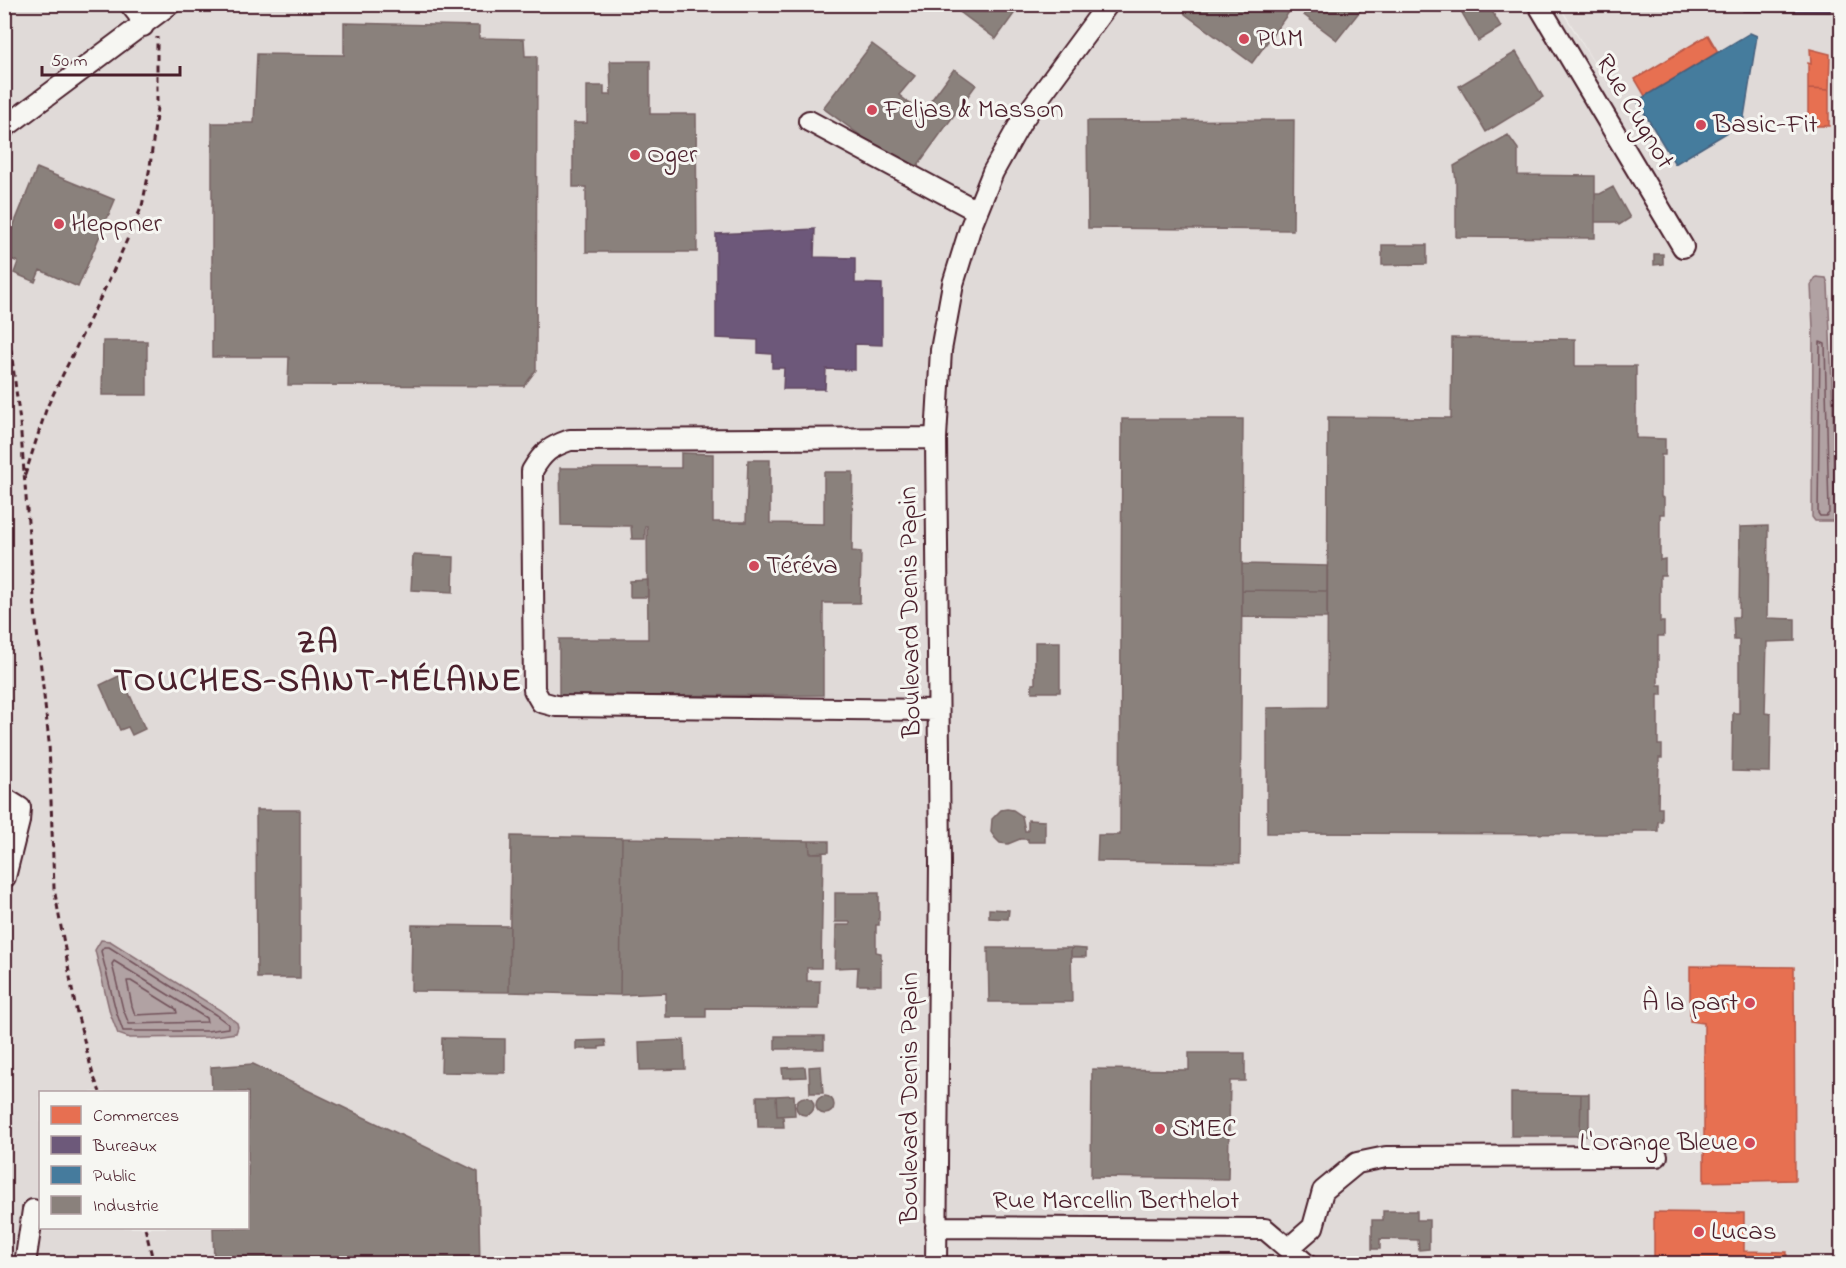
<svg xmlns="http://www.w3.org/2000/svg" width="1846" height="1268" font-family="'Indie Flower',sans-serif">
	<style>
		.built { fill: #e0dad8; fill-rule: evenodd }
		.water { fill: #b1a2a3; stroke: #886e73; stroke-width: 1.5 }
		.shops { fill: #e76f51; stroke: #b85746; stroke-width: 1.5 }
		.offices { fill: #6d597a; stroke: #624862; stroke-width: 1.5 }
		.public { fill: #457b9d; stroke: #465f7b; stroke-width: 1.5 }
		.industry { fill: #8a817c; stroke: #776464; stroke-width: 1.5 }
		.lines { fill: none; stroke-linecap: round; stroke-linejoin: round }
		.shore { stroke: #73535b; stroke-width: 1.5 }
		.minor-casing { stroke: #4a1f2b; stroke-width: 24 }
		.path { stroke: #4a1f2b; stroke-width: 3; stroke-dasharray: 6 4.5; stroke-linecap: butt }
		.minor { stroke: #f6f6f2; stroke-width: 20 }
		.poi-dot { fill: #d1495b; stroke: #f6f6f2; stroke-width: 2 }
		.labels { text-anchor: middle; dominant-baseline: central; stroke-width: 6; stroke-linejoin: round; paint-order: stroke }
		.poi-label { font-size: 27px; fill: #4a1f2b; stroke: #f6f6f2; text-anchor: start }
		.street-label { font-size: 27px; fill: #4a1f2b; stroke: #f6f6f2 }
		.district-label { font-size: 33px; font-weight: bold; letter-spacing: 1.5px; fill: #4a1f2b; stroke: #f6f6f2 }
	</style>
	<rect width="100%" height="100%" fill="#ece9e6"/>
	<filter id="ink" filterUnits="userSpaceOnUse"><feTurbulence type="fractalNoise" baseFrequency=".0167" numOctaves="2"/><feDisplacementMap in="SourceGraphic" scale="12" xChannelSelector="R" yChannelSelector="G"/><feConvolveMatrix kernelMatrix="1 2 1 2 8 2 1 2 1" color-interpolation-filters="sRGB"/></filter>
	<g filter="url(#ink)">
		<path class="built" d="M5,5H1558L1613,95L1560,5H1841V1263L5,1264ZM40,1092H248V1228H40Z"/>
		<path class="water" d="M1816,277L1826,278L1828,284L1833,410L1835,516L1833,521H1815L1812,517L1813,328L1811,285Z
			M101,940L110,941L220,1010L237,1023L238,1027L236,1033L208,1037L130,1038L118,1034L110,1013L95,950Z"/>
		<path class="shops" d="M1708,35L1718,52L1645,96L1635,79Z
			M1810,49L1830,54L1829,90L1808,89V63L1811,64Z
			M1808,89L1829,90V126H1803V116H1808Z
			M1690,966L1794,967L1795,1180L1704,1182V1023L1690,1021Z
			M1654,1212L1744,1213V1251L1787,1252L1786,1264H1654Z"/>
		<path class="offices" d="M1743,4H1830V12L1743,11Z
			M815,229L814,257L855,258V283L882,284V345L855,344V370L826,369L825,389H783L784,368H772V354L758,353V340L716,338V234Z"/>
		<path class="public" d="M1750,33L1757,36L1743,123L1675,164L1637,101Z"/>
		<path class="industry" d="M949,4H1021L996,39Z
			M1183,4H1286L1292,8L1252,63L1185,14Z
			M1312,4H1363L1364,6L1337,40L1304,15Z
			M1457,4H1488L1501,27L1478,41Z
			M344,23L479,26V38L524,39L525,56H537L536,370L524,386L288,385L289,357H212V123H254L257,54L344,55Z
			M872,44L915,76L899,95L922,113L954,69L976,85L912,173L823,108Z
			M1516,52L1543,97L1486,132L1459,86Z
			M610,61H650V114H696L697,252H586V187H573V123H587V86H604V95H611Z
			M1294,120L1293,230L1088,228L1087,121Z
			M1508,135L1518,149V175L1595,176V238L1456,237V181L1454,166Z
			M37,168L115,200L78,287L40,270L35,282L14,273L18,262L4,256V249Z
			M1613,187L1630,218L1619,225L1616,222H1595V194H1600Z
			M1382,245H1427V264L1382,265Z
			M1654,254H1663V264L1654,265Z
			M1452,338L1575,339V366H1636V438L1665,439V455H1661V497L1664,498V514H1660V560L1665,559V575H1660V622H1664V636H1658V685H1662V695H1658V745H1662V758H1659L1658,808H1662V821L1658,822V831H1633V834L1267,833V708L1327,707L1328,417L1451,418Z
			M103,341H147V395H102Z
			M1122,419H1243L1240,863L1097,861L1098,835H1120Z
			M681,453L713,454V522H746L748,460H770V523L824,524V472H853L852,551L861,552L860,603H823V695L559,696V639H648L647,526H645V539H632L631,526L561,525L560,468H681Z
			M1768,526L1767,618L1795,619V641L1767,642L1765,713L1771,714L1770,772L1732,771L1733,713H1739V640H1734L1733,617H1739L1740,527Z
			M413,555L454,557L453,592L411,590Z
			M1242,564L1327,566V591L1242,590Z
			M648,580V597H630V581Z
			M1242,590L1327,591V618L1242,617Z
			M1035,642H1060V692H1032V684H1035Z
			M121,675L145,729L132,735L128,727L120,730L100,685Z
			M1007,809L1013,810L1022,816L1025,831H1028V820L1045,821V842H1028V839H1020L1008,844L1000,843L995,838L991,832L992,819L1001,810Z
			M256,810H300V978H257Z
			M511,836L622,838L620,995L509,992Z
			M622,838L809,841L810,853H823L821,968H807V981H820L819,1009L706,1008V1017H666V993L620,995Z
			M809,841H829V852L810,853Z
			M835,893H879V925H876V952L881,953V985H857L858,967L835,968L836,925H850V922H835Z
			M989,909L1009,910L1008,919L989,918Z
			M412,925L510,926L509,992L411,991Z
			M988,948H1071L1072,1002H989Z
			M1071,948L1086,949V957H1071Z
			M775,1036H824V1049H775Z
			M442,1038L505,1039V1073L441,1072Z
			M605,1040L606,1046L599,1047V1049H576V1041Z
			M684,1040L685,1069L640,1070L639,1042Z
			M1189,1053H1245V1081H1230L1228,1179L1091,1177L1092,1069L1189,1070Z
			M253,1064L478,1172L480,1264H214L213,1228H248V1092H212L211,1067Z
			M821,1066L823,1093H810L809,1067Z
			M805,1067L806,1077L783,1078L782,1068Z
			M1511,1093L1581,1094L1580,1136H1511Z
			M1581,1094H1589V1136H1580Z
			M794,1095L795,1115L777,1116L776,1096Z
			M757,1096H776L777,1116H783L784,1127H758Z
			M816 1105a9 9 0 1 1 18 0a9 9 0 1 1-18 0Z
			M796 1106a9 9 0 1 1 18 0a9 9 0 1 1-18 0Z
			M1383,1211H1417V1220H1429V1249L1419,1250L1418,1240L1380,1239V1249H1372V1220H1383Z"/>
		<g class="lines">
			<path class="shore" d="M1820,342L1825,344L1829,513L1826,516H1820L1818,513Z
				M104,947H109L216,1015L228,1024V1028L207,1031H123L116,1011L101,951Z
				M114,961L206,1018L207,1022L129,1024L123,1009L112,964Z
				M127,981H131L176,1009L177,1013L135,1015L132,1006Z"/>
			<g class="minor-casing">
				<path id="minor" d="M130,4L138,14L143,26
					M1538,4L1683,247
					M809,121L977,211
					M4,128L170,4
					M936,438L570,440C550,447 543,452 532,471L534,690L541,702L556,706L937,710
					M4,798L20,808L19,821L5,877
					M936,1227L1265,1229L1306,1264
					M1289,1248L1313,1227L1323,1191L1357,1163L1386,1157L1657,1156
					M25,1264L33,1210
					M936,1264L940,863L936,438L941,350L953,284L970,229L993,172L1021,122L1108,4"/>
			</g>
			<path class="path" d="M4,330L11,350L20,422L36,622L49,742L54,888L75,1005L93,1075L100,1092
				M25,475L47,407L111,276L142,206L150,167L157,107V37
				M145,1228L154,1264"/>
			<use href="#minor" class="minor"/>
		</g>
	</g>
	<g class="poi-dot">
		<circle cx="1244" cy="39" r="6"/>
		<circle cx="872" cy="110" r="6"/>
		<circle cx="1701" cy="125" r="6"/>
		<circle cx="635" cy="155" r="6"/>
		<circle cx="59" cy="224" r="6"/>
		<circle cx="754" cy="566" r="6"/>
		<circle cx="1750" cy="1003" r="6"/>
		<circle cx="1160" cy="1129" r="6"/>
		<circle cx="1750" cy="1143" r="6"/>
		<circle cx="1699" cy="1232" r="6"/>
	</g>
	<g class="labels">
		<g class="poi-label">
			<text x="1256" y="39">PUM</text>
			<text x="884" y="110">Feljas &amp; Masson</text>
			<text x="1713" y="125">Basic-Fit</text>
			<text x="647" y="155">Oger</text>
			<text x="71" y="224">Heppner</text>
			<text x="766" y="566">Téréva</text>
			<text x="1738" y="1003" text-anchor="end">À la part</text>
			<text x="1172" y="1129">SMEC</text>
			<text x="1738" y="1143" text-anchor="end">L'Orange Bleue</text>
			<text x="1711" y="1232">Lucas</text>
		</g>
		<g class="street-label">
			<text transform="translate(1634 112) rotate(59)">Rue Cugnot</text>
			<text transform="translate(911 612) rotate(-91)">Boulevard Denis Papin</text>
			<text transform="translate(910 1098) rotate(-90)">Boulevard Denis Papin</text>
			<text x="1116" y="1201">Rue Marcellin Berthelot</text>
		</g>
		<g class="district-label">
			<text x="318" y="644">ZA<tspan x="318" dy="38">TOUCHES-SAINT-MÉLAINE</tspan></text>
		</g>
	</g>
	<rect width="1846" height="1268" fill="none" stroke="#f6f6f2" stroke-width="24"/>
	<rect x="12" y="12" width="1822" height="1244" fill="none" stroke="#4a1f2b" stroke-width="2" filter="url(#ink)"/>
	<rect x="39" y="1091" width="210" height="138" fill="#f6f6f2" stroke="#b1a0a2" stroke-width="1.5"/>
	<rect x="51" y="1106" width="30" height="18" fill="#e76f51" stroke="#b1a0a2" stroke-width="1.5"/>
	<text x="93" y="1121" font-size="18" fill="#4a1f2b">Commerces</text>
	<rect x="51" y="1136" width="30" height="18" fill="#6d597a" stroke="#b1a0a2" stroke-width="1.5"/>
	<text x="93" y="1151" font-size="18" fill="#4a1f2b">Bureaux</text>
	<rect x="51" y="1166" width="30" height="18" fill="#457b9d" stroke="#b1a0a2" stroke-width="1.5"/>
	<text x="93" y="1181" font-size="18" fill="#4a1f2b">Public</text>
	<rect x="51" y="1196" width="30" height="18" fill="#8a817c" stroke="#b1a0a2" stroke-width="1.5"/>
	<text x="93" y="1211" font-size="18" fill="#4a1f2b">Industrie</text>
	<path d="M42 66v9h138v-9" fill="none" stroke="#4a1f2b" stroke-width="3"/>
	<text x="51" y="66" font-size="18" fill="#4a1f2b" stroke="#f6f6f2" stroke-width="4.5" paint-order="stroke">50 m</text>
</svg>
